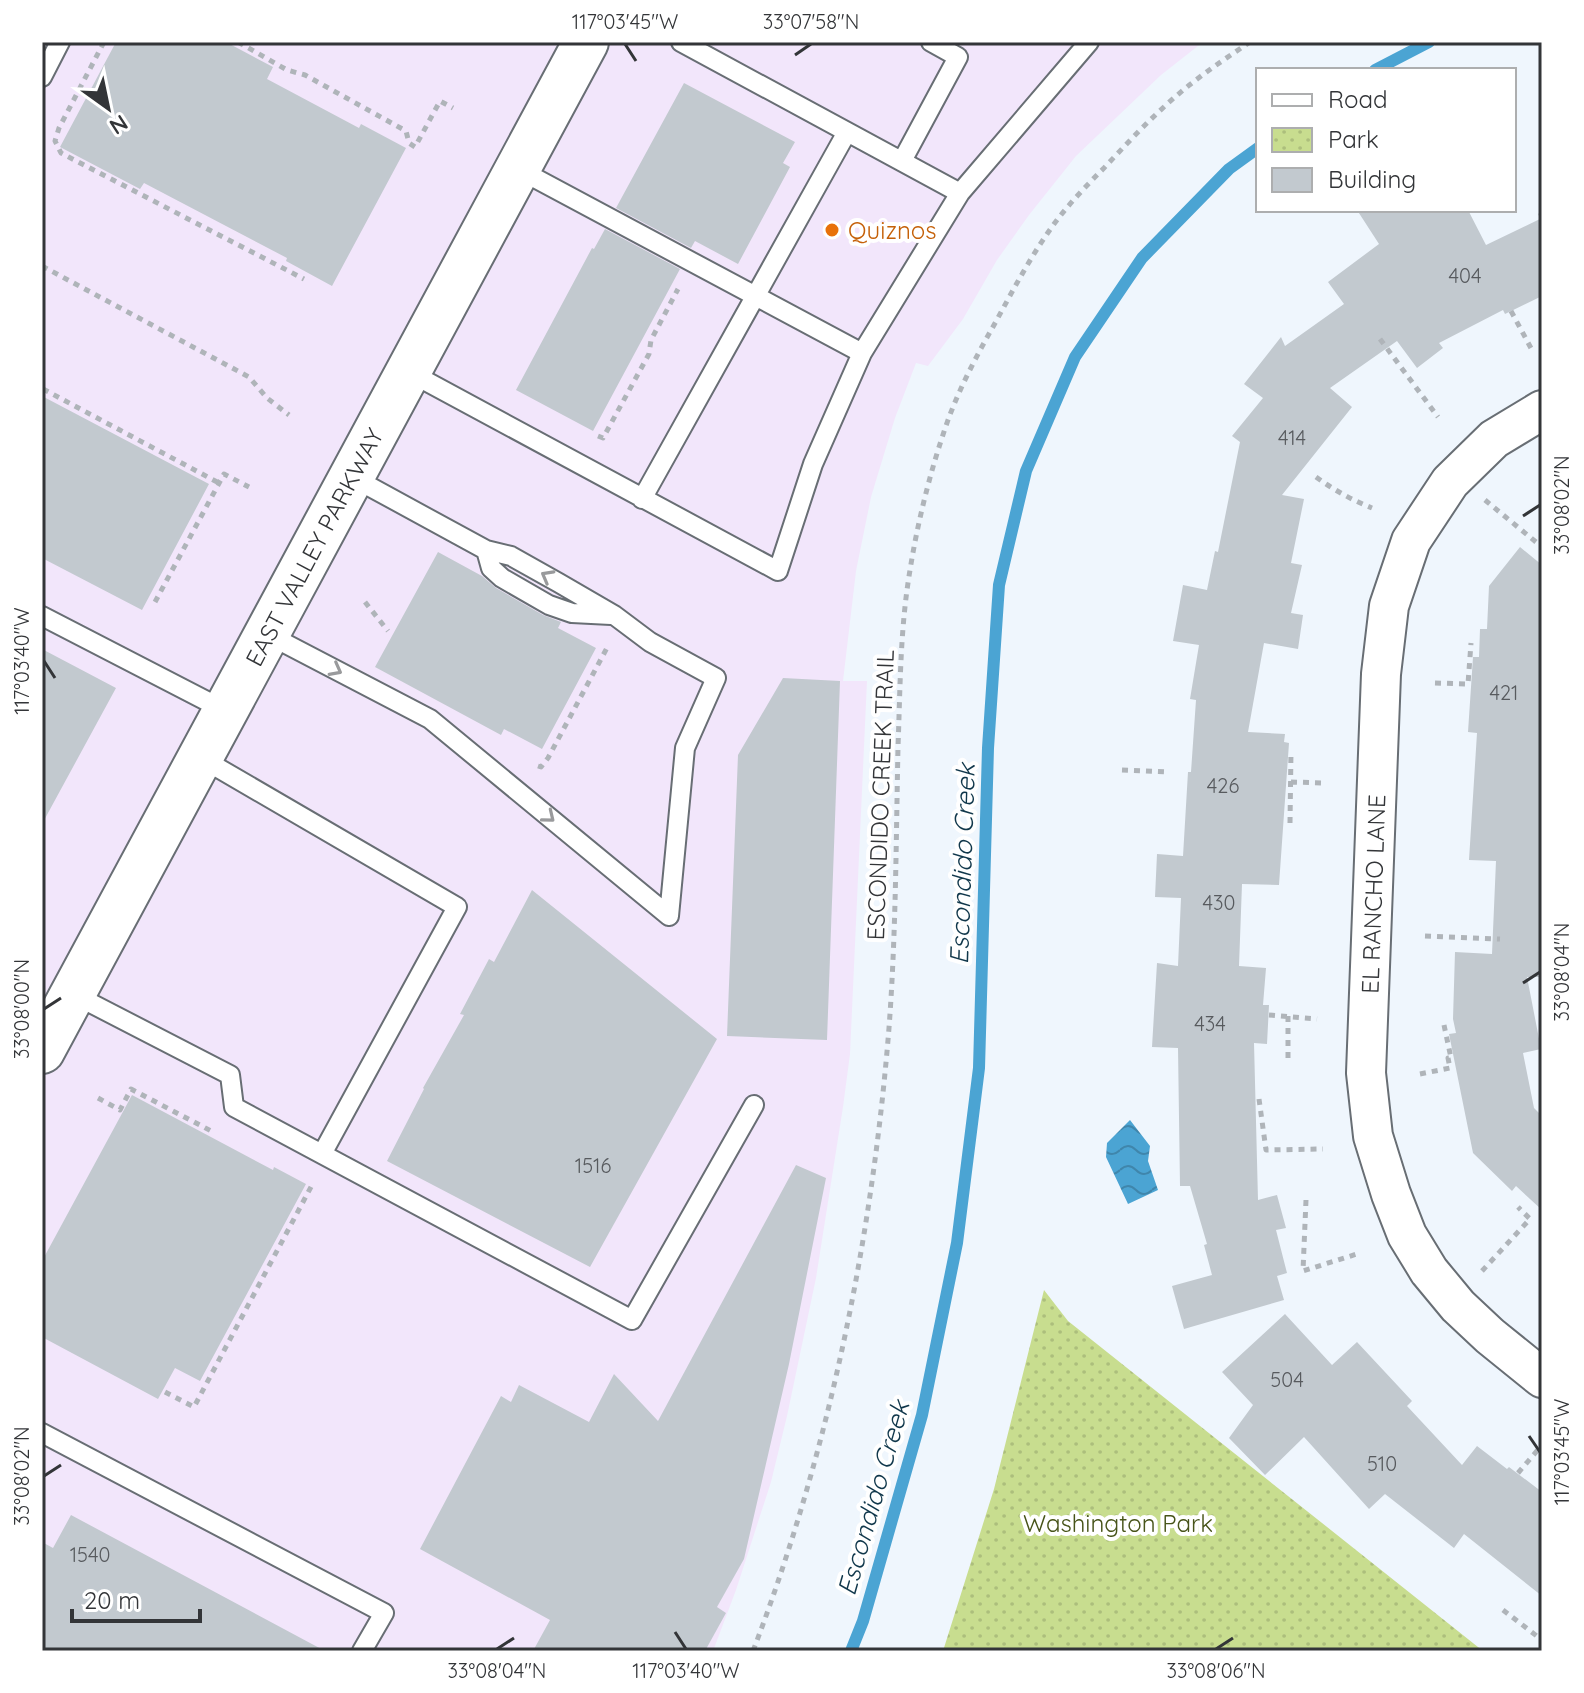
<svg xmlns="http://www.w3.org/2000/svg" width="1584" height="1693" font-family="Quicksand,sans-serif">
	<style>
		.commercial { fill: #f2e6fb }
		.park { fill: url(#park-dots) }
		.water { fill: url(#water-waves) }
		.lines { fill: none; stroke-linecap: round; stroke-linejoin: round }
		.stream { stroke: #4ba4d3; stroke-width: 12 }
		.building { fill: #c2c9cf }
		.service-casing { stroke: #686e74; stroke-width: 22 }
		.minor-casing { stroke: #686e74; stroke-width: 42 }
		.primary-casing { stroke: #686e74; stroke-width: 48 }
		.path { stroke: #afb4b9; stroke-width: 5; stroke-dasharray: 6 6; stroke-linecap: butt }
		.service { stroke: #fff; stroke-width: 18 }
		.minor { stroke: #fff; stroke-width: 38 }
		.primary { stroke: #fff; stroke-width: 44 }
		.oneway { stroke: #999a9c }
		.ticks { fill: none; stroke: #333538; stroke-width: 3 }
		.food-dot { fill: #e8710a; stroke: #fff; stroke-width: 3 }
		.labels { text-anchor: middle; dominant-baseline: central; stroke-width: 8; stroke-linejoin: round; paint-order: stroke }
		.number-label { font-size: 20px; fill: #575a5e }
		.food-label { font-size: 24px; fill: #c56008; stroke: #fff; text-anchor: start }
		.street-label { font-size: 24px; fill: #333538; stroke: #fff }
		.park-label { font-size: 24px; fill: #475419; stroke: #fff }
		.water-label { font-size: 26px; font-style: italic; fill: #10374b; stroke: #fff }
		.neatline { fill: none; stroke: #333538; stroke-width: 3 }
		.ticks-label { font-size: 20px; text-anchor: middle; fill: #333538 }
	</style>
	<defs>
		<pattern id="park-dots" width="8" height="8" patternUnits="userSpaceOnUse" patternTransform="scale(2)"><rect width="8" height="8" fill="#c8dd8f"/><path d="M2 2h.1M6 6h.1" fill="none" stroke="#acbe7c" stroke-width="1.8" stroke-linecap="round"/></pattern>
		<pattern id="water-waves" width="16" height="10" patternUnits="userSpaceOnUse" patternTransform="scale(2)"><rect width="16" height="10" fill="#4ba4d3"/><path d="M0 5q4-4 8 0t8 0" fill="none" stroke="#3f86ac"/></pattern>
	</defs>
	<rect width="100%" height="100%" fill="#eff6fd"/>
	<path class="commercial" d="M42,42H1203L1161,75L1076,156L1029,215L997,260L963,319L928,366L916,363L895,418L871,497L856,571L843,681H867L850,1054L843,1107L816,1278L787,1416L771,1482L736,1590L713,1651H42Z"/>
	<path class="park" d="M1044,1290L1068,1321L1483,1651H943L994,1489Z"/>
	<path class="water" d="M1130,1120L1150,1146L1148,1161L1158,1190L1128,1204L1106,1157L1107,1143Z"/>
	<g class="lines">
		<path class="stream" d="M1375,70L1429,42
			M851,1651L863,1621L922,1415L957,1243L979,1068L988,748L999,585L1026,471L1075,357L1142,258L1229,169L1258,148"/>
	</g>
	<path class="building" d="M116,42H226L273,67L267,79L359,128L361,124L406,148L332,286L286,261L287,258L144,183L140,189L60,147Z
		M684,83L795,142L783,163L790,167L738,264L695,241L691,248L616,208Z
		M1357,210H1468L1486,245L1542,218V296L1505,314L1503,310L1439,343L1443,348L1417,368L1397,341L1330,388L1352,407L1282,495L1304,499L1291,563L1302,565L1291,613L1303,615L1298,649L1264,643L1248,732L1285,734L1284,742L1289,743L1279,885L1242,884L1239,966L1266,968L1263,1005H1269L1267,1044L1254,1043L1258,1200L1277,1195L1286,1228L1276,1230L1287,1273L1277,1276L1284,1300L1184,1329L1172,1286L1212,1275L1204,1245L1207,1244L1190,1186H1180L1178,1048L1152,1047L1157,963L1178,966L1181,898L1155,897L1157,854L1183,856L1188,772H1191L1196,700L1190,699L1199,645L1173,641L1183,585L1207,590L1215,551L1218,552L1240,442L1232,436L1263,398L1244,384L1281,337L1285,346L1344,304L1328,282L1379,244Z
		M605,229L680,269L593,431L516,390L592,248L594,249Z
		M42,396L209,484L142,610L42,558Z
		M1520,547L1542,565V977H1527L1541,1049L1523,1053L1534,1108L1542,1116V1210L1516,1186L1512,1191L1473,1153L1449,1034L1456,1033L1453,1019L1455,952L1492,954L1496,861L1469,860L1477,733L1468,732L1473,657H1479L1480,629H1487L1489,586Z
		M438,552L482,576L496,588L543,615L561,622L558,628L596,648L542,749L504,729L501,735L375,667Z
		M42,649L116,688L42,824Z
		M783,678L840,681L827,1040L727,1036L738,755Z
		M532,890L717,1039L590,1267L387,1161L424,1089L423,1088L464,1015L460,1014L489,959L494,962Z
		M132,1095L273,1170L274,1167L306,1184L200,1381L175,1368L158,1399L42,1337V1261Z
		M796,1165L826,1178L789,1364L744,1559L717,1607L726,1613L705,1651H533L550,1620L420,1549L501,1396L511,1402L519,1385L589,1422L614,1374L658,1421Z
		M1285,1314L1332,1365L1357,1342L1412,1401L1407,1406L1462,1465L1477,1446L1507,1469L1509,1467L1542,1492V1596L1464,1534L1454,1548L1385,1494L1369,1509L1304,1437L1265,1475L1229,1438L1253,1405L1222,1372Z
		M71,1515L325,1651H42V1542L53,1548Z"/>
	<g class="lines">
		<g class="service-casing">
			<path id="service" d="M681,42L960,193
				M42,77L60,42
				M902,161L958,57L931,42
				M518,169L862,353
				M409,372L778,571L813,464L862,353L960,193L1089,42
				M352,477L486,550L511,556L559,583L614,615L650,642L716,678L685,748L669,916
				M642,499L847,132
				M486,550L491,568L502,578L549,605L572,613L611,615
				M42,616L226,711
				M267,634L430,719L669,916
				M201,758L457,907L322,1154
				M73,994L230,1075L234,1107L632,1320L754,1105
				M42,1433L384,1613L362,1651"/>
		</g>
		<g class="minor-casing">
			<path id="minor" d="M1542,410L1494,439L1450,482L1411,541L1389,606L1381,674L1366,1073L1373,1136L1391,1194L1407,1235L1429,1271L1458,1306L1490,1336L1542,1378"/>
		</g>
		<g class="primary-casing">
			<path id="primary" d="M42,1051L586,42"/>
		</g>
		<path class="path" d="M104,42L59,128L55,141L61,153L304,279
			M238,42L287,70L305,75L406,131L409,143L415,147L440,101L453,108
			M1539,216L1542,215
			M42,266L249,377L267,398L289,415
			M1511,311L1532,350
			M1380,339L1438,417
			M43,389L219,483
			M598,436L603,438L649,354L651,340L678,289
			M1316,477C1334,490 1352,500 1372,508
			M1485,500L1542,547
			M155,602L224,474L249,487
			M365,602L388,631
			M1435,683L1468,684L1471,643
			M538,766L541,767L548,758L608,646
			M1122,770L1169,772
			M1291,782L1325,783
			M1290,823L1291,751
			M1425,936L1500,939
			M1269,1015L1317,1019
			M1288,1016V1059
			M1444,1025L1451,1058H1448L1450,1068
			M1420,1074L1450,1068
			M98,1098L120,1110L131,1089L215,1133
			M1259,1099L1266,1150L1323,1149
			M1306,1200L1303,1271L1360,1253
			M1482,1271L1530,1219L1518,1207
			M165,1392L194,1407L312,1185
			M1518,1473L1542,1445
			M1503,1610L1542,1640
			M753,1651C829,1452 872,1240 889,1028C896,934 896,841 898,747C900,695 900,642 907,590C915,532 929,474 948,420C960,387 977,355 994,325C1011,294 1027,263 1047,234C1063,210 1084,188 1104,168C1132,138 1160,108 1192,83C1211,68 1231,55 1250,42"/>
		<use href="#service" class="service"/>
		<use href="#minor" class="minor"/>
		<use href="#primary" class="primary"/>
	</g>
	<defs><path id="oneway-chevron" d="M-2-3.5L2.5 0L-2 3.5" fill="none" stroke-width="1.6" stroke-linecap="round" stroke-linejoin="round" transform="scale(2)"/></defs>
	<g class="oneway">
		<use href="#oneway-chevron" transform="translate(547 576) rotate(-151)"/>
		<use href="#oneway-chevron" transform="translate(336 670) rotate(28)"/>
		<use href="#oneway-chevron" transform="translate(549 817) rotate(39)"/>
	</g>
	<path class="ticks" d="M625,44L636,61M795,55L811,44M1523,516L1540,505M44,661L55,678M1523,983L1540,972M44,1009L61,998M1529,1436L1540,1452M44,1476L61,1465M675,1632L686,1649M497,1649L514,1638M1216,1649L1233,1638"/>
	<circle class="food-dot" cx="832" cy="230" r="8"/>
	<g class="labels">
		<g class="number-label">
			<text x="1465" y="275">404</text>
			<text x="1292" y="437">414</text>
			<text x="1504" y="692">421</text>
			<text x="1223" y="785">426</text>
			<text x="1219" y="902">430</text>
			<text x="1210" y="1023">434</text>
			<text x="593" y="1165">1516</text>
			<text x="1287" y="1379">504</text>
			<text x="1382" y="1463">510</text>
			<text x="90" y="1554">1540</text>
		</g>
		<g class="food-label">
			<text x="848" y="230">Quiznos</text>
		</g>
		<g class="street-label">
			<text transform="translate(314 547) rotate(-62)">EAST VALLEY PARKWAY</text>
			<text transform="translate(880 795) rotate(-88)">ESCONDIDO CREEK TRAIL</text>
			<text transform="translate(1373 894) rotate(-88)">EL RANCHO LANE</text>
		</g>
		<g class="park-label">
			<text x="1118" y="1523">Washington Park</text>
		</g>
		<g class="water-label">
			<text transform="translate(962 864) rotate(-88)">Escondido Creek</text>
			<text transform="translate(873 1498) rotate(-74)">Escondido Creek</text>
		</g>
	</g>
	<rect width="1584" height="1693" fill="none" stroke="#ffffff" stroke-width="88"/>
	<rect x="1256" y="68" width="260" height="144" fill="#ffffff" stroke="#adaeaf" stroke-width="2"/>
	<rect x="1272" y="94" width="40" height="12" fill="#ffffff" stroke="#adaeaf" stroke-width="2"/>
	<text x="1328" y="108" font-size="24" fill="#333538">Road</text>
	<rect x="1272" y="128" width="40" height="24" fill="url(#park-dots)" stroke="#adaeaf" stroke-width="2"/>
	<text x="1328" y="148" font-size="24" fill="#333538">Park</text>
	<rect x="1272" y="168" width="40" height="24" fill="#c2c9cf" stroke="#adaeaf" stroke-width="2"/>
	<text x="1328" y="188" font-size="24" fill="#333538">Building</text>
	<g transform="translate(108 108) rotate(147)" stroke="#ffffff" stroke-width="6" paint-order="stroke">
	<path d="M0-6L14 30L0 20L-14 30Z" fill="#333538"/>
	<text y="-12" font-size="22" font-weight="bold" text-anchor="middle" fill="#333538">N</text>
	</g>
	<path d="M72 1609v12h128v-12" fill="none" stroke="#333538" stroke-width="4"/>
	<text x="84" y="1609" font-size="24" fill="#333538" stroke="#ffffff" stroke-width="6" paint-order="stroke">20 m</text>
	<rect x="44" y="44" width="1496" height="1605" class="neatline"/>
	<g class="ticks-label">
		<text x="625" y="29">117°03'45"W</text>
		<text x="811" y="29">33°07'58"N</text>
		<text transform="translate(1562 505) rotate(-90)" y="7">33°08'02"N</text>
		<text transform="translate(22 661) rotate(-90)" y="7">117°03'40"W</text>
		<text transform="translate(1562 972) rotate(-90)" y="7">33°08'04"N</text>
		<text transform="translate(22 1009) rotate(-90)" y="7">33°08'00"N</text>
		<text transform="translate(1562 1452) rotate(-90)" y="7">117°03'45"W</text>
		<text transform="translate(22 1476) rotate(-90)" y="7">33°08'02"N</text>
		<text x="497" y="1678">33°08'04"N</text>
		<text x="686" y="1678">117°03'40"W</text>
		<text x="1216" y="1678">33°08'06"N</text>
	</g>
</svg>
